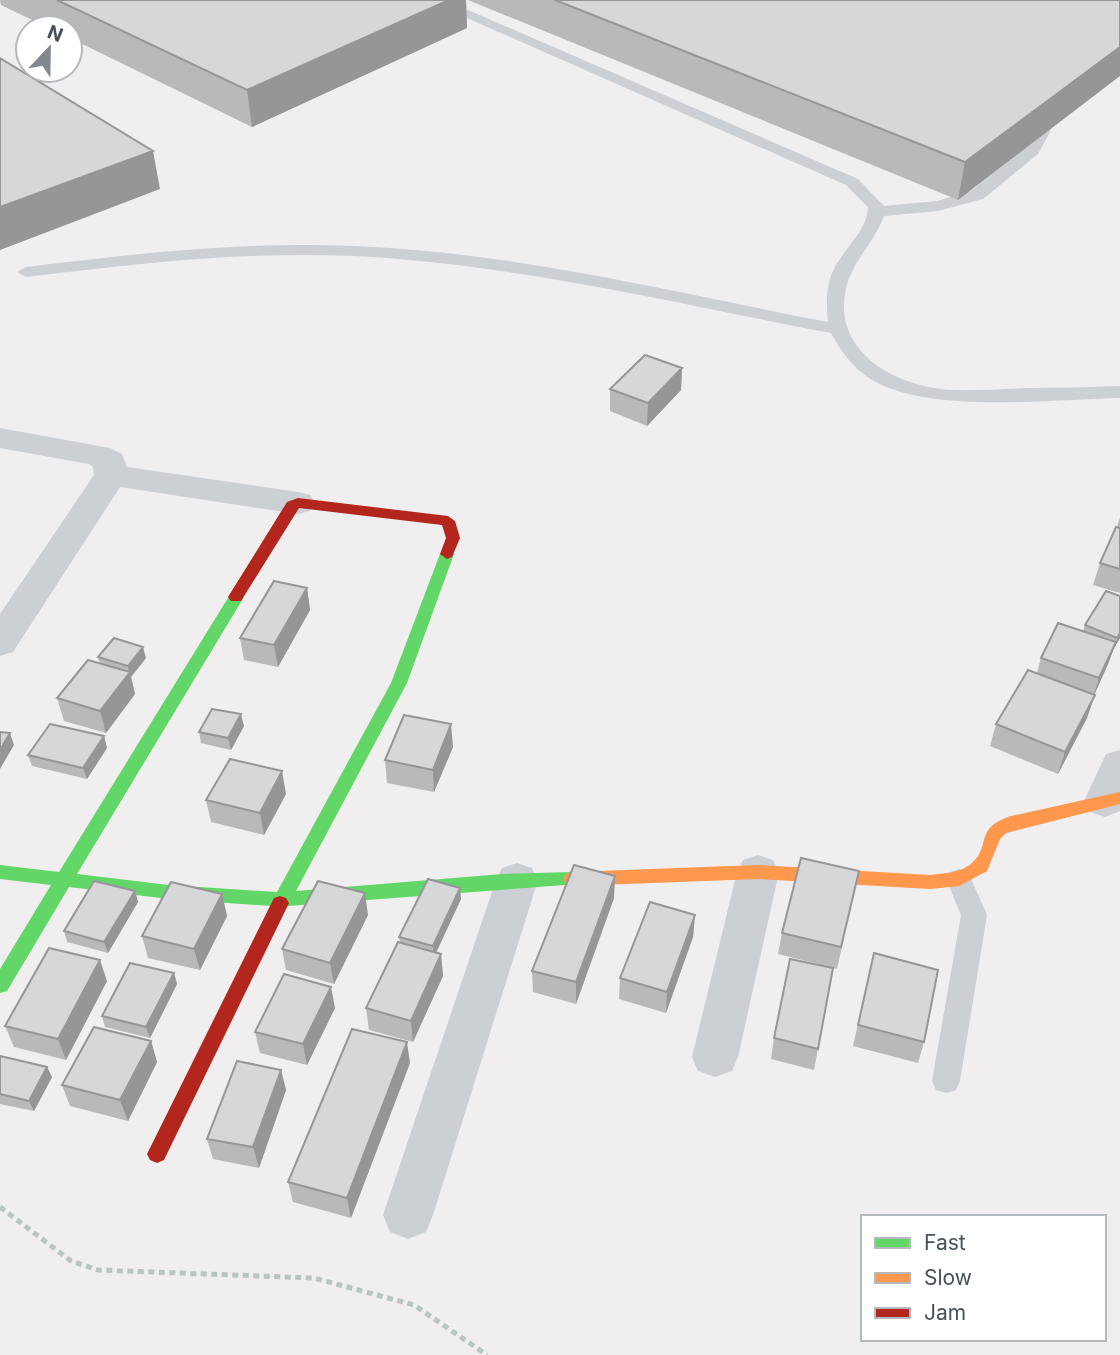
<svg xmlns="http://www.w3.org/2000/svg" width="1120" height="1355" font-family="Inter,sans-serif">
	<style>
		.lines { fill: none; stroke-linecap: round; stroke-linejoin: round }
		.path { stroke: #b7c6c2; stroke-width: 5; stroke-dasharray: 6 4.5; stroke-linecap: butt }
		.lane { fill: #cccfd3; fill-rule: evenodd }
		.street { fill: #cccfd3; fill-rule: evenodd }
		.fast { fill: #63d668; fill-rule: evenodd }
		.slow { fill: #ff974d; fill-rule: evenodd }
		.jam { fill: #b3261e; fill-rule: evenodd }
		.wall { fill: #b9b8bb }
		.shaded-wall { fill: #969698 }
		.building { fill: #d7d6d9; stroke: #969698; stroke-width: 2 }
	</style>
	<rect width="100%" height="100%" fill="#f0eeee"/>
	<g class="lines">
		<path class="path" d="M0,1207L71,1261L98,1270L314,1278L414,1305L487,1355"/>
		<path class="lane" d="M426,0H445L858,179L884,206L937,201L971,191L1025,148L1034,132L1037,106H1047L1050,132L1038,154L983,199L938,211L884,216C872,248 846,265 844,302C841,359 904,388 953,390C978,391 1004,389 1029,388C1059,388 1090,387 1120,386V398C1053,399 925,415 869,378C851,366 841,351 831,333C674,303 515,264 354,256C245,251 135,264 26,277L17,272L26,267C134,254 244,241 353,246C513,252 671,292 828,322C826,305 826,286 833,271C843,249 867,232 868,207L846,185Z
			M959,869L968,872L987,915L960,1081L956,1090L946,1093L936,1090L932,1081L961,915L946,879L950,872Z"/>
		<path class="street" d="M0,428L110,448L122,454L127,467L298,492L310,495L315,503L310,511L298,514L120,487L13,652L0,656V614L94,475L93,467L89,464L0,448Z
			M1120,750V811L1105,817L1090,812L1084,801L1106,754Z
			M758,855L773,860L779,872L738,1057L732,1071L715,1077L698,1071L692,1057L737,872L743,860Z
			M517,863L532,868L538,880L433,1215L426,1232L408,1239L390,1232L383,1215L496,880L502,868Z"/>
		<path class="fast" d="M447,549L454,554L407,683L296,891L502,874L572,872L578,874L581,879L578,884L288,906L280,910L272,906L169,899L69,887L7,991L0,993V969L51,885L0,879V865L59,872L231,593L236,592L244,597L77,874L169,885L277,892L391,683L440,554Z"/>
		<path class="slow" d="M1120,792V804L1006,833L1000,839L987,871L959,886L930,889L758,879L572,886L566,884L563,879L566,874L572,872L758,865L930,875C945,873 962,873 973,862C991,845 974,828 1011,816Z"/>
		<path class="jam" d="M298,498L448,516L455,521L460,538L452,557L447,559L440,554L446,538L442,525L299,508L241,601H231L228,597L287,502Z
			M280,896L286,898L289,903L164,1160L157,1163L150,1160L147,1154L150,1148L274,898Z"/>
	</g>
	<path class="wall" d="M0,0H466L467,28L252,127L70,38V28H49L1,5Z
		M468,0H1120L958,200Z
		M682,368L681,390L647,426L610,411V389Z
		M1120,517V593L1093,585L1100,563L1117,527Z
		M307,588L310,610L278,667L244,660L240,638Z
		M1120,596V638L1114,648L1108,664L1094,695L1087,718L1058,774L990,746L996,724L1037,673L1041,658L1083,631L1085,625Z
		M98,657L146,658L131,677L135,694L106,733L64,721L57,698L100,663Z
		M244,726L231,750L201,743L199,732Z
		M104,736L107,748L87,779L32,766L28,755Z
		M453,747L434,792L387,783L385,760Z
		M286,794L264,835L211,822L206,800Z
		M135,891L138,902L108,953L67,942L64,931Z
		M854,893L837,969L833,968L814,1070L771,1059L774,1038L826,966L778,954L782,933Z
		M222,894L227,916L200,970L148,958L142,936Z
		M614,898L576,1004L533,992L532,971Z
		M461,899L436,953L441,954L443,976L413,1042L369,1030L366,1008L400,943L399,937Z
		M368,915L334,984L286,970L282,949Z
		M695,915L693,937L666,1013L619,999L620,978Z
		M874,953L924,1042L918,1063L853,1046Z
		M174,973L177,984L150,1038L105,1027L102,1016Z
		M107,981L66,1060L14,1047L5,1026Z
		M335,1008L307,1065L260,1053L255,1032Z
		M151,1041L157,1062L128,1121L70,1106L62,1085Z
		M0,1056L47,1067L52,1077L34,1111L0,1104Z
		M410,1063L351,1218L293,1202L288,1182Z
		M281,1070L286,1090L259,1168L213,1159L207,1139Z"/>
	<path class="shaded-wall" d="M449,0H466L467,28L252,127L247,90Z
		M1120,47V76L958,200L965,162Z
		M153,151L160,189L0,250V207Z
		M682,368L681,390L647,426L648,403Z
		M307,588L310,610L278,667L274,645Z
		M1120,633V638L1114,648L1108,664L1092,700L1099,678Z
		M143,647L146,658L131,677L135,694L106,733L100,711L129,672L128,666Z
		M1095,695L1087,718L1058,774L1065,752Z
		M241,714L244,726L231,750L228,738Z
		M451,724L453,747L434,792L433,770Z
		M10,733L14,745L0,769V750Z
		M104,736L107,748L87,779L83,768Z
		M282,771L286,794L264,835L260,813Z
		M615,876L614,898L576,1004V982Z
		M460,888L461,899L434,957L433,946Z
		M135,891L138,902L108,953L104,942Z
		M365,893L368,915L334,984L330,963Z
		M222,894L227,916L200,970L194,949Z
		M695,915L693,937L666,1013L667,992Z
		M441,954L443,976L413,1042L411,1021Z
		M100,960L107,981L66,1060L58,1039Z
		M174,973L177,984L150,1038L146,1027Z
		M331,987L335,1008L307,1065L303,1044Z
		M151,1041L157,1062L128,1121L120,1100Z
		M407,1042L410,1063L351,1218L347,1198Z
		M47,1067L52,1077L34,1111L29,1101Z
		M281,1070L286,1090L259,1168L253,1147Z"/>
	<path class="building" d="M57,0H449L247,90Z
		M555,0H1120V47L965,162Z
		M0,58L153,151L0,207Z
		M645,355L682,368L648,403L610,389Z
		M1116,527L1120,528V569L1100,563Z
		M274,581L307,588L274,645L240,638Z
		M1106,591L1120,596V633L1117,638L1085,625Z
		M1058,623L1116,642L1099,678L1041,658Z
		M114,638L143,647L128,666L98,657Z
		M88,660L130,672L100,711L57,698Z
		M1028,670L1095,695L1065,752L996,724Z
		M212,709L241,714L228,738L199,732Z
		M404,715L451,724L433,770L385,760Z
		M50,724L104,736L83,768L28,755Z
		M0,732L10,733L0,750Z
		M230,759L282,771L260,813L206,800Z
		M801,858L859,871L841,947L782,933Z
		M574,865L615,876L576,982L532,971Z
		M428,879L460,888L433,946L399,937Z
		M94,881L135,891L104,942L64,931Z
		M318,881L365,893L330,963L282,949Z
		M171,882L222,894L194,949L142,936Z
		M650,902L695,915L667,992L620,978Z
		M398,942L441,954L411,1021L366,1008Z
		M49,948L100,960L58,1039L5,1026Z
		M874,953L938,970L924,1042L858,1025Z
		M790,959L833,968L818,1049L774,1038Z
		M130,963L174,973L146,1027L102,1016Z
		M284,974L331,987L303,1044L255,1032Z
		M94,1027L151,1041L120,1100L62,1085Z
		M352,1029L407,1042L347,1198L288,1182Z
		M0,1056L47,1067L29,1101L0,1094Z
		M237,1061L281,1070L253,1147L207,1139Z"/>
	<rect x="861" y="1215" width="245" height="126" fill="#ffffff" stroke="#b4b9be" stroke-width="2"/>
	<rect x="875" y="1238" width="35" height="10" fill="#63d668" stroke="#b4b9be" stroke-width="2"/>
	<text x="924" y="1250" font-size="21" fill="#44515d">Fast</text>
	<rect x="875" y="1273" width="35" height="10" fill="#ff974d" stroke="#b4b9be" stroke-width="2"/>
	<text x="924" y="1285" font-size="21" fill="#44515d">Slow</text>
	<rect x="875" y="1308" width="35" height="10" fill="#b3261e" stroke="#b4b9be" stroke-width="2"/>
	<text x="924" y="1320" font-size="21" fill="#44515d">Jam</text>
	<g transform="translate(49 49) rotate(22)"><circle r="33" fill="#ffffff" stroke="#b4b9be" stroke-width="2"/>
	<path d="M0-5L12 26L0 18L-12 26Z" fill="#808890"/>
	<text y="-10" font-size="19" font-weight="bold" text-anchor="middle" fill="#44515d">N</text>
	</g>
</svg>
